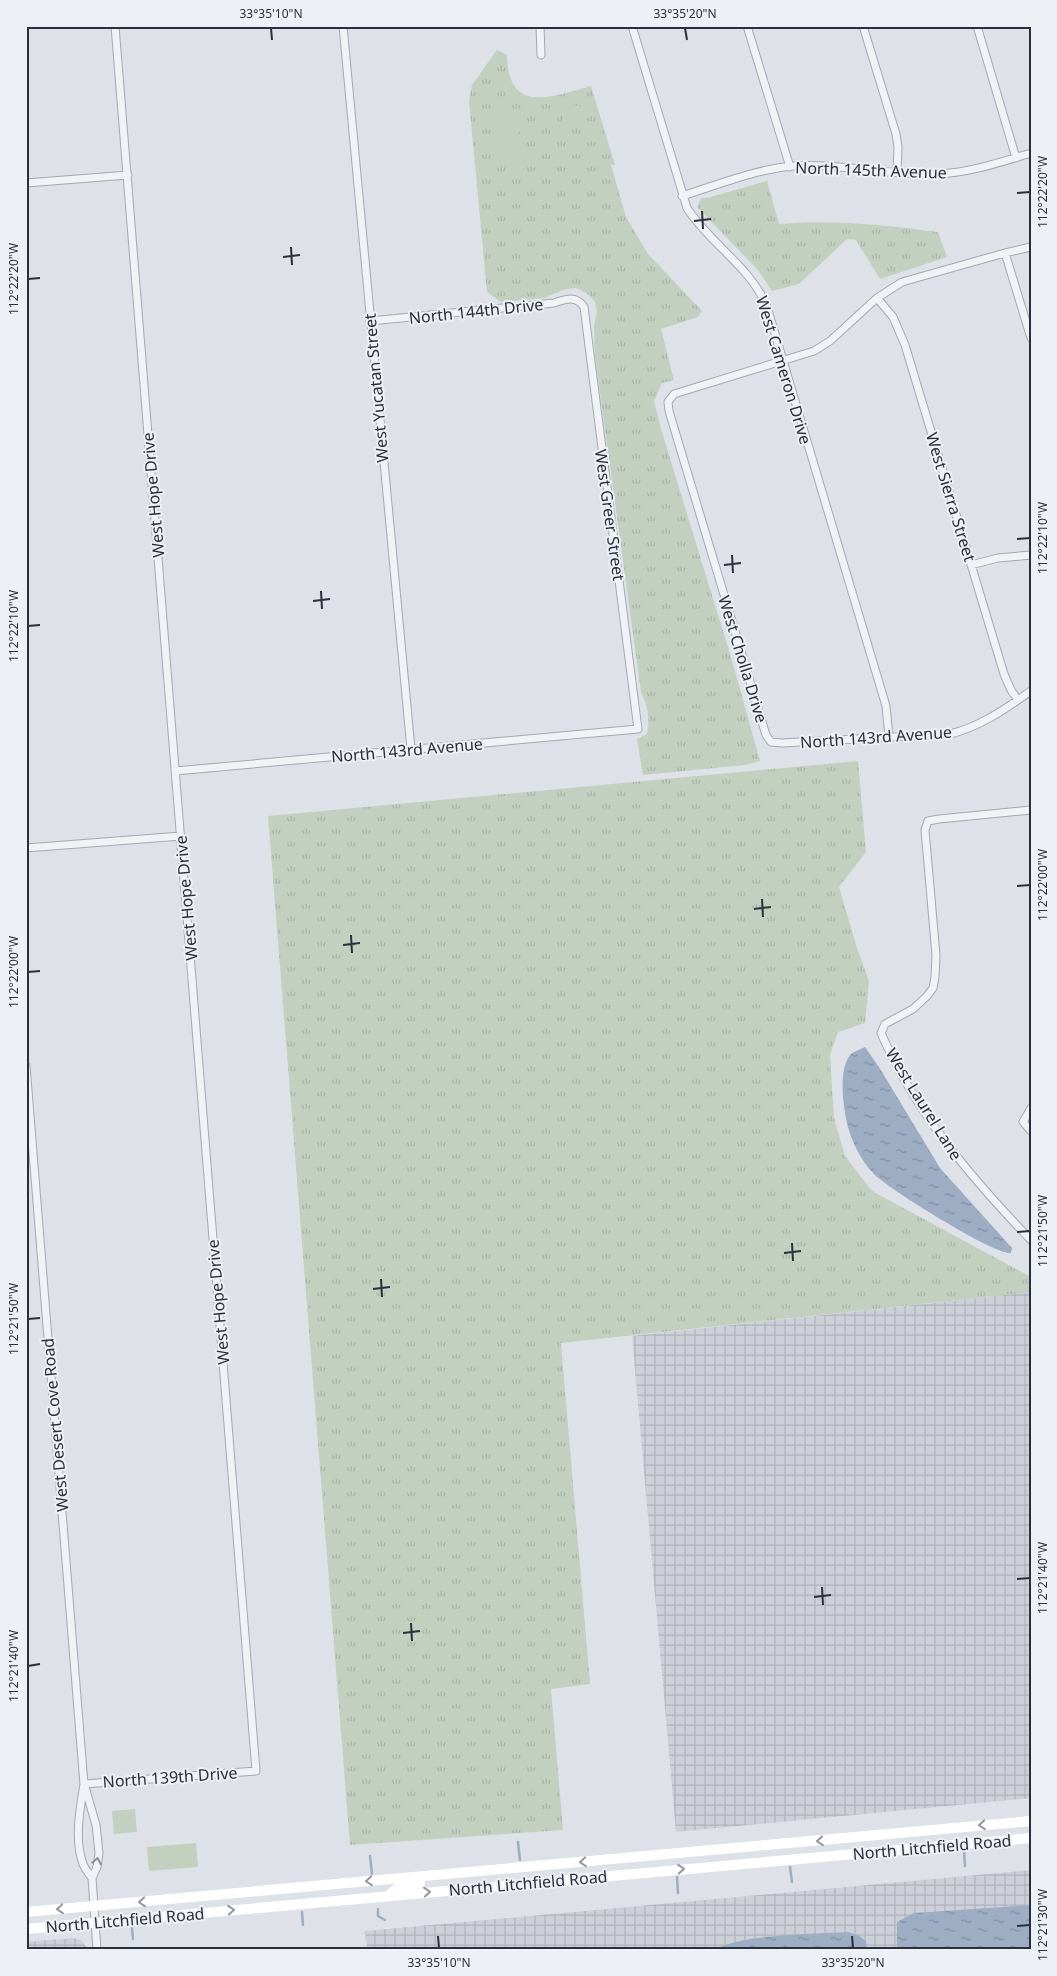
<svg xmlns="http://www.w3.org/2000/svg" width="1057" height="1976" font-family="'Noto Sans',sans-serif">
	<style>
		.industrial { fill: url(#industrial-grid) }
		.grass { fill: url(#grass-tufts) }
		.pitch { fill: #c3d0c0 }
		.water { fill: url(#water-ripples) }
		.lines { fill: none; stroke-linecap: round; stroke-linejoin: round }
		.stream { stroke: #9cadc4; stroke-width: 2.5 }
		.street-casing { stroke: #a4a8b0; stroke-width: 9 }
		.street { stroke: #f1f2f5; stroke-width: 7 }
		.secondary { stroke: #fff; stroke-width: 10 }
		.oneway { stroke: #94979e }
		.oneway2 { stroke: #8d9098 }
		.ticks { fill: none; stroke: #292f3c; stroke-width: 2 }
		.labels { text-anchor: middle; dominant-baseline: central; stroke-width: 4; stroke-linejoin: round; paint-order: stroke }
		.street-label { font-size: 16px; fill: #292f3c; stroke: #edf0f4 }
		.neatline { fill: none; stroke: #292f3c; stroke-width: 2 }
		.ticks-label { font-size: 12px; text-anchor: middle; fill: #292f3c }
	</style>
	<defs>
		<pattern id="industrial-grid" width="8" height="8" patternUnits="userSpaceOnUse" patternTransform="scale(1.25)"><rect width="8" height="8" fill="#cdd0d8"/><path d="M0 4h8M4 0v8" fill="none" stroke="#b0b3ba"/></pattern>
		<pattern id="grass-tufts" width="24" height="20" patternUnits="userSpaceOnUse" patternTransform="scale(1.25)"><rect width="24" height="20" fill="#c3d0c0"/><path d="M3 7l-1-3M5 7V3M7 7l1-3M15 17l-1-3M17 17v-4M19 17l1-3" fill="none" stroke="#a8b3a6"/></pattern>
		<pattern id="water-ripples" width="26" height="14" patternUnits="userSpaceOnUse" patternTransform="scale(1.25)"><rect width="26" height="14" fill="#9cadc4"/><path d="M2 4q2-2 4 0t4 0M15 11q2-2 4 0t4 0" fill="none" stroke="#7f8da0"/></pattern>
	</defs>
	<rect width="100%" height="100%" fill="#dee1e7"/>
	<path class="industrial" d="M1031,1292V1798L676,1832L632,1336Z
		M1031,1870V1950H367L365,1931Z
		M74,1938L82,1941L88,1950H26V1942Z"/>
	<path class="grass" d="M497,50L507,55C508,115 552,97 591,86L615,165H611L626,217L648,254L702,311L698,317L661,329L674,380L662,383L654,401L661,429L733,664L760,761L745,765L643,775L637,739L647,734C650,717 648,707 641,692L595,357L594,325L597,312L595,302L588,294L576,288L566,289L544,298L501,302L487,292L469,101L472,85Z
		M767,181L779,224C831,219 886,225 938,232L947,257L880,279L856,240L847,239L799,284L772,291L758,270L697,207L701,198H707Z
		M858,761L866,852L839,887L857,948L869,981L865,1023L838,1032L830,1055L834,1118L845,1156L872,1191L1031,1277V1292L561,1343L590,1684L551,1689L563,1830L350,1845L268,816Z"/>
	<path class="pitch" d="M502,102L527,121L516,136L491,117Z
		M562,105L581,106V128H562Z
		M500,126L528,147L516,164L488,143Z
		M135,1809L137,1832L114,1834L112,1811Z
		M196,1843L198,1867L149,1871L147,1847Z"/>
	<path class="water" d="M865,1047L879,1067L940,1168L1012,1248L1011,1253C996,1256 887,1188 874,1174C864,1164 857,1151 852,1139C844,1120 836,1070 851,1054C855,1051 861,1049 865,1047Z
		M1031,1905V1950H897V1922L914,1913Z
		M848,1932L858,1935L866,1941L867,1950H715C740,1934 816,1934 848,1932Z"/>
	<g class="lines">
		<path class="stream" d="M518,1842L520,1860
			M964,1851L965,1866
			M370,1856L372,1874
			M790,1867L792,1882
			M677,1877L678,1893
			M378,1909V1916L385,1920
			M302,1912L303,1925
			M132,1928L133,1939"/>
		<g class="street-casing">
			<path id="street" d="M343,26L411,749
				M540,26L541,55
				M632,26L687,208C710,244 751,267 767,307L886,706L889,737
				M747,26L790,167
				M863,26L896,134L898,147L897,173
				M977,26L1016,158
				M26,183L128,175
				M682,196C717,185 757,169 793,166C841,163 889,176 938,174C969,173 1001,162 1031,153
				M1031,247L1005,253L902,282L877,298L830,341L814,351L674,394L668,402L669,411L766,735L771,742L782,743L950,734C980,727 1005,709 1031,691
				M1005,253L1031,338
				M877,298L893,317L905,345L1004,674L1011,690L1018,700
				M971,565L998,558L1031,555
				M175,771L638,729L584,307C576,295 566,299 554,303L370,321
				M1031,810L939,819L928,821L925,830L936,955L935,977L933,988L927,996L913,1009L885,1024L881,1033C915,1112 972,1179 1031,1240
				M26,848L181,836
				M26,1066L84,1784C80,1809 74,1839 83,1864C85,1869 89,1874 92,1878
				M1031,1108L1023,1122L1031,1131
				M84,1784L256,1771L115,26
				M85,1787L96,1825L99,1853L97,1867L92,1878L97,1950"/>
		</g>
		<use href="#street" class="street"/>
		<path class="secondary" d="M389,1896C397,1885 407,1885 420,1883
			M26,1912L1031,1821
			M26,1929L1031,1838"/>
	</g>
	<defs><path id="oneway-chevron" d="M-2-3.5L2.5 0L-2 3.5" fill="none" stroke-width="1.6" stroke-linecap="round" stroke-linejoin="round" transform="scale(1.25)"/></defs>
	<g class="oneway">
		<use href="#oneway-chevron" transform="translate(982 1825) rotate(175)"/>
		<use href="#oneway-chevron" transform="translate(820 1841) rotate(175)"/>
		<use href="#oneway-chevron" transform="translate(583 1862) rotate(175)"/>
		<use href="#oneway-chevron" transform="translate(681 1869) rotate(-5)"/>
		<use href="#oneway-chevron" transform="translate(369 1881) rotate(175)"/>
		<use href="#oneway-chevron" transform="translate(427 1892) rotate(-5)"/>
		<use href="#oneway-chevron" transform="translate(142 1902) rotate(175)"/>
		<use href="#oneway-chevron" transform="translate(60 1909) rotate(175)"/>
		<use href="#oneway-chevron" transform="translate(231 1910) rotate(-5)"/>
	</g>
	<use class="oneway2" href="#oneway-chevron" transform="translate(97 1861) rotate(-80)"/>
	<path class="ticks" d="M271,28L272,40M685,28L687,40M1017,193L1030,192M702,211L703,229M694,221L711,219M291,247L292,265M283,257L300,255M28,279L40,278M1017,539L1030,538M732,555L733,573M724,565L741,563M321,591L322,609M313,601L330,599M28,626L40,625M1017,886L1030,885M762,899L763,917M754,909L771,907M351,935L352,953M343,945L360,943M28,972L40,971M1017,1232L1030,1231M792,1243L793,1261M784,1253L801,1251M381,1279L382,1297M373,1289L390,1287M28,1319L40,1318M1017,1579L1030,1578M822,1587L823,1605M814,1597L831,1595M411,1623L412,1641M403,1633L420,1631M28,1666L40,1664M1017,1926L1030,1925M438,1936L439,1948M852,1936L853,1948"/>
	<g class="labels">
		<g class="street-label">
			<text transform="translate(871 170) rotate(2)">North 145th Avenue</text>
			<text transform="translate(476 311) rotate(-6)">North 144th Drive</text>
			<text transform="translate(784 370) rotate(73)">West Cameron Drive</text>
			<text transform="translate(376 388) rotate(-95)">West Yucatan Street</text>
			<text transform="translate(153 495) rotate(-95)">West Hope Drive</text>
			<text transform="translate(951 497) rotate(73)">West Sierra Street</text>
			<text transform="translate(610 515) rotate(82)">West Greer Street</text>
			<text transform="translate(743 659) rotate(73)">West Cholla Drive</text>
			<text transform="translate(876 737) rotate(-4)">North 143rd Avenue</text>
			<text transform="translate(407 750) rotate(-5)">North 143rd Avenue</text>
			<text transform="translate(186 898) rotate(-95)">West Hope Drive</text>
			<text transform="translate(924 1104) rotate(58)">West Laurel Lane</text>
			<text transform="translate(218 1302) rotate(-95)">West Hope Drive</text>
			<text transform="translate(55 1425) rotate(-95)">West Desert Cove Road</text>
			<text transform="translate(170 1777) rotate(-4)">North 139th Drive</text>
			<text transform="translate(932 1847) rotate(-5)">North Litchfield Road</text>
			<text transform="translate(528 1883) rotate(-5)">North Litchfield Road</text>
			<text transform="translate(125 1920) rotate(-5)">North Litchfield Road</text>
		</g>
	</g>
	<rect width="1057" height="1976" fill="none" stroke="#edf0f4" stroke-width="55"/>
	<rect x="28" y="28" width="1002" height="1920" class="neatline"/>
	<g class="ticks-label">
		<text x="271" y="18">33°35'10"N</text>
		<text x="685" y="18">33°35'20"N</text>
		<text transform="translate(1043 192) rotate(-90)" y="4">112°22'20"W</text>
		<text transform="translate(14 279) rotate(-90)" y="4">112°22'20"W</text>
		<text transform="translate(1043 538) rotate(-90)" y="4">112°22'10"W</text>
		<text transform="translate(14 626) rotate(-90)" y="4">112°22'10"W</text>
		<text transform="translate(1043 885) rotate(-90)" y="4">112°22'00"W</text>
		<text transform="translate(14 972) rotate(-90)" y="4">112°22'00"W</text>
		<text transform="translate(1043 1231) rotate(-90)" y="4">112°21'50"W</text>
		<text transform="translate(14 1319) rotate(-90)" y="4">112°21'50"W</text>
		<text transform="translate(1043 1578) rotate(-90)" y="4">112°21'40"W</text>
		<text transform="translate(14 1666) rotate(-90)" y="4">112°21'40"W</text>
		<text transform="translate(1043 1925) rotate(-90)" y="4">112°21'30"W</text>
		<text x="439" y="1967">33°35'10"N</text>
		<text x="853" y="1967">33°35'20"N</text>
	</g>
</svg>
